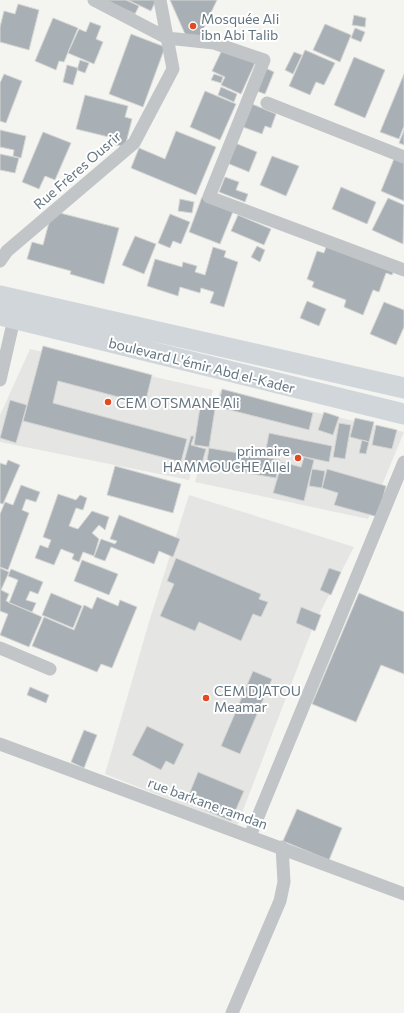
<svg xmlns="http://www.w3.org/2000/svg" width="404" height="1013" font-family="Commissioner,sans-serif">
	<style>
		.built { fill: #e5e6e4 }
		.building { fill: #a9b0b5; stroke: #d5d5d3 }
		.lines { fill: none; stroke-linecap: round; stroke-linejoin: round }
		.minor { stroke: #c1c5c8; stroke-width: 13 }
		.trunk { stroke: #d1d6da; stroke-width: 21 }
		.poi-dot { fill: #e24a22; stroke: #fff; stroke-width: 1.5 }
		.labels { text-anchor: middle; dominant-baseline: central; stroke-width: 4; stroke-linejoin: round; paint-order: stroke }
		.poi-label { font-size: 14px; fill: #637581; stroke: #fff; text-anchor: start }
		.street-label { font-size: 14px; fill: #637581; stroke: #fff }
	</style>
	<rect width="100%" height="100%" fill="#f4f4f0"/>
	<path class="built" d="M30,349L213,390L189,480L0,442V415Z
		M220,391L404,432L368,519L195,482Z
		M189,495L354,547L315,622L237,826L105,774L149,622Z"/>
	<path class="building" d="M105,0H126L139,6L135,14Z
		M128,0H156L151,11Z
		M170,0H217L198,40L185,34Z
		M18,4L39,10L29,50L0,42V27L4,11L15,14Z
		M354,15L366,18L365,27L352,25Z
		M53,18L78,28L64,62L59,61L56,70L35,61Z
		M90,22L101,26L96,39L103,42L94,64L68,53L79,29L86,32Z
		M325,24L351,35L340,62L313,50Z
		M355,28L365,32L361,42L351,38Z
		M131,34L165,47L143,107L109,94Z
		M223,48L255,63L241,94L221,85L225,77L212,71Z
		M305,50L335,63L324,85L316,82L310,95L289,86Z
		M294,52L302,55L293,74L285,70Z
		M354,57L385,70L365,118L334,105Z
		M80,60L89,63L85,73L77,70Z
		M67,65L78,68L73,85L63,82Z
		M263,67L274,72L265,94L254,90Z
		M4,74L22,81L6,123L0,121V83Z
		M214,74L223,77L221,83L211,80Z
		M404,74V126L399,139L380,132Z
		M221,87L237,94L234,102L218,95Z
		M205,91L236,104L220,140L190,127Z
		M85,95L128,106L125,117L132,119L125,147L112,144L113,138L76,129Z
		M252,104L276,114L271,128L265,126L262,134L243,127Z
		M0,130L26,136L21,158L13,156L14,150L0,147Z
		M404,130V145L399,143Z
		M176,131L216,147L196,195L131,168L139,148L165,159Z
		M43,132L71,143L55,180L45,176L39,189L22,182Z
		M235,143L257,152L249,172L227,163Z
		M0,154L19,158L15,173L0,170Z
		M272,156L299,166L286,196L260,185Z
		M394,159L404,163V201L381,191Z
		M225,177L239,182L236,190L248,194L245,202L219,192Z
		M341,187L376,202L367,224L332,209Z
		M202,197L234,209L220,244L189,232Z
		M388,198L404,205L403,244L372,230Z
		M180,199L194,202L192,213L178,211Z
		M52,211L119,228L104,284L70,274L71,271L27,259L32,242L43,245Z
		M170,214L190,222L181,244L173,241L170,248L158,243Z
		M238,215L271,229L264,245L231,231Z
		M135,236L156,244L144,274L122,265Z
		M329,239L396,265L392,275L386,273L379,292L373,290L363,315L344,307L346,300L312,287L314,282L307,279L317,251L324,253Z
		M257,246L265,250L260,262L251,257Z
		M213,247L226,251L224,257L238,262L224,307L210,303L214,292L201,288L200,293L180,287L178,296L147,286L155,259L182,267L183,262L197,266L195,272L205,275Z
		M307,301L326,309L319,326L300,318Z
		M384,302L404,310V327L396,345L370,334Z
		M43,346L152,375L145,404L58,381L53,403L187,439L181,462L23,421Z
		M222,389L313,413L309,430L218,407Z
		M10,400L27,405L16,443L0,438Z
		M201,401L216,403L209,447L194,445Z
		M324,412L339,417L333,435L318,430Z
		M355,418L374,422L369,442L350,437Z
		M339,423L351,425L345,459L333,457Z
		M376,425L397,430L392,449L372,445Z
		M269,433L332,446L329,462L266,449Z
		M191,436H194L191,445L206,449L199,474L182,469Z
		M362,440L369,442L366,454L359,453Z
		M209,448L280,460L276,478L206,466Z
		M304,457L314,460L304,501L273,493L282,462L301,467Z
		M8,460L20,465L3,504L0,503V463L6,465Z
		M115,466L181,484L173,513L107,495Z
		M312,469L325,471L322,488L309,486Z
		M327,469L386,486L378,517L334,505L338,493L322,488Z
		M21,485L40,492L36,502L26,499L22,510L29,513L8,570L0,567V514L5,502L13,505Z
		M58,494L76,500L80,495L87,498L83,510L76,508L69,526L78,529L92,511L109,517L105,530L99,525L92,533L99,539L94,556L83,552L79,562L72,559L74,554L61,549L54,565L35,558L40,545L48,548L51,540L43,537Z
		M119,515L180,539L173,557L159,551L154,564L111,547L105,561L94,557L101,539L115,544L117,541L110,539Z
		M176,558L261,594L259,599L268,602L261,617L253,614L241,641L199,622L195,631L160,616L174,584L167,581Z
		M82,560L118,574L109,595L74,581Z
		M0,568L9,572L1,590L9,594L6,601L42,617L29,647L0,635L8,614L0,611Z
		M329,568L341,572L331,595L320,590Z
		M11,569L43,582L38,594L30,591L26,600L36,603L32,612L9,603L18,580L8,576Z
		M51,593L82,606L73,628L42,615Z
		M359,593L404,612V674L381,665L356,722L312,704Z
		M97,597L118,606L120,600L137,607L112,668L101,664L97,672L32,646L44,617L74,630L84,605L92,609Z
		M301,607L321,615L315,631L296,623Z
		M253,671L272,679L240,754L221,746Z
		M30,687L49,695L46,703L27,695Z
		M147,726L184,744L174,765L166,761L161,770L132,755Z
		M84,730L97,735L84,768L71,762Z
		M198,772L244,791L231,821L186,802Z
		M297,809L342,828L329,860L283,841Z"/>
	<g class="lines">
		<path class="minor" d="M94,0L167,38L214,43L264,60L209,197L404,270
			M267,103L404,157
			M0,261L7,251L134,143L173,69L160,0
			M0,380L14,319
			M0,648L50,669
			M0,744L404,894
			M250,836L404,462
			M232,1013L280,901L284,882L282,847"/>
		<path class="trunk" d="M0,296L404,388
			M0,315L404,414"/>
	</g>
	<g class="poi-dot">
		<circle cx="193" cy="26" r="4"/>
		<circle cx="108" cy="402" r="4"/>
		<circle cx="298" cy="458" r="4"/>
		<circle cx="206" cy="698" r="4"/>
	</g>
	<g class="labels">
		<g class="poi-label">
			<text x="201" y="18">Mosquée Ali<tspan x="201" dy="16">ibn Abi Talib</tspan></text>
			<text x="116" y="402">CEM OTSMANE Ali</text>
			<text x="290" y="450" text-anchor="end">primaire<tspan x="290" dy="16">HAMMOUCHE Allel</tspan></text>
			<text x="214" y="690">CEM DJATOU<tspan x="214" dy="16">Meamar</tspan></text>
		</g>
		<g class="street-label">
			<text transform="translate(77 170) rotate(-41)">Rue Frères Ousrir</text>
			<text transform="translate(202 365) rotate(14)">boulevard L'émir Abd el-Kader</text>
			<text transform="translate(208 803) rotate(20)">rue barkane ramdan</text>
		</g>
	</g>
</svg>
